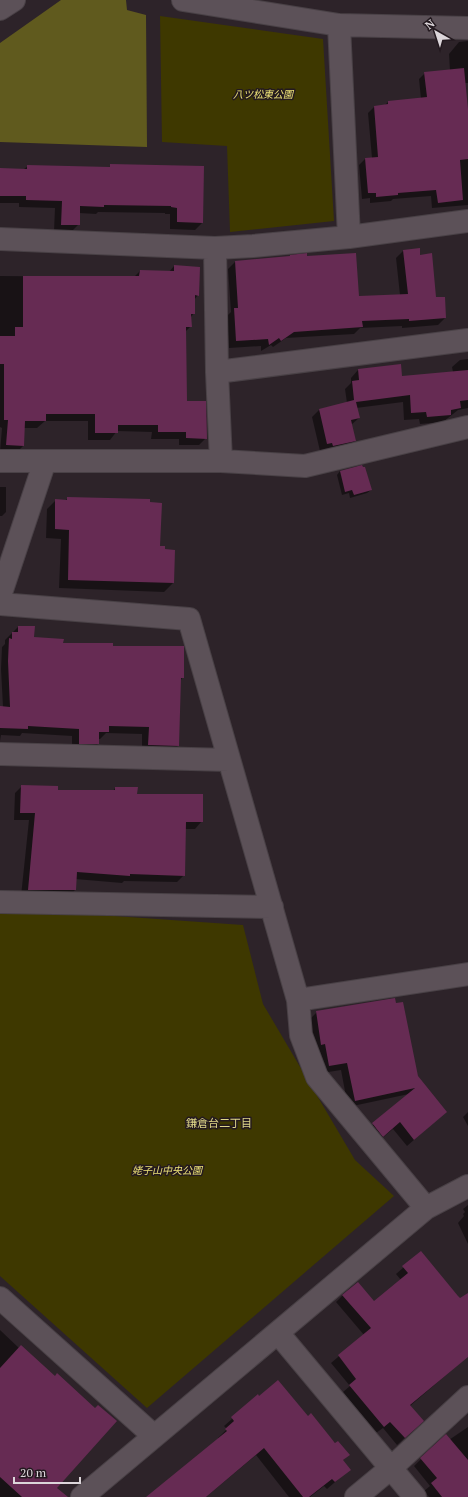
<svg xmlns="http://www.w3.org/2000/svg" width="468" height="1497" font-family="'PT Serif','Noto Sans JP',serif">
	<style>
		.green { fill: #3e3800 }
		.water { fill: #605a1e }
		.shadow { fill: #0007 }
		.building { fill: #662b53 }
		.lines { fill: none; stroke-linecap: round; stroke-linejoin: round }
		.minor-casing { stroke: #494146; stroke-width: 24 }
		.minor { stroke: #5c5158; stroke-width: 22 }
		.labels { text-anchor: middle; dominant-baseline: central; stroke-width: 3; stroke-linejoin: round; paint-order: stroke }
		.park-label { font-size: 10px; font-style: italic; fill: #ece176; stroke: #23191f }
		.neighbourhood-label { font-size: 11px; fill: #dfd788; stroke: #23191f }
	</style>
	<rect width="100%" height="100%" fill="#2d2329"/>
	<path class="green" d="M160,16L323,39L334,221L230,232L227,146L162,142Z
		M0,908L243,925L263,1004L355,1160L394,1196L147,1408L0,1276Z"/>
	<path class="water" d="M61,0H126L127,10L146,15L147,147L0,142V43Z"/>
	<path class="shadow" d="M468,41V83H464L468,117V205L432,208L431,196L393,199L391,201L370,203V198L362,199L359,165L365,159L372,158L368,113L374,107L384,106L388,102L421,99L419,79L425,73L450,71L449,54L459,42Z
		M111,165L202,223L195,230L170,229V214H165V213L98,212L96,214L79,213V224L71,232L54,231L55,208L19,207V203H0V169H24L28,166L109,168Z
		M403,251L419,256L435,298L445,318L438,325L402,328V326L360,328L354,334L286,338L273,347L271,345L261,351V346L229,348L227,316L231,312L228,269L235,262L306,257L359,297L400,295L396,258Z
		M174,266L198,295L194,300V313L191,317V326L186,331V402L206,438L199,445H179V439H151L152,432L117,431L110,440H88V421H45L37,428H24L23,446L16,453L0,452L2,428L0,427V276L134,277L140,271L169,272Z
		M468,359V408L458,410L443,422L420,424L419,419L404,420L403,402L356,408L359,418L351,425L355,441L348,448L326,453L325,450L320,451L312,417L319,410L347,403L345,389L351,383V378L358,370L401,377L453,372L452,367L460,360Z
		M340,471L371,490L367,493L350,498L349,493L342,495L337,475Z
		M0,487H6V512L2,516H0Z
		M68,498L164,550L174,551L173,583L164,592L59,588L61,539L46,538L47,509L56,500L65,501Z
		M18,627L33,638L62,644L112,647L183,677L180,681L178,746L171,753L142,752V734L106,733L100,739H98V744L91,751H72V736L22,733L20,736L1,735L0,741V707H3L1,669L2,647L5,644V640Z
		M22,786L57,791H113L115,788L136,795L202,821L195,829H185L184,875L177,882L124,881L122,883L75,879V890L68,897L21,896L29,820H14L15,793Z
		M317,1012L417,1076L446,1112L407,1146L393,1129L376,1143L366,1131L409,1094L348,1107L341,1070L322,1073L314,1052L310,1019Z
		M468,1112V1126L463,1117Z
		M468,1205V1244L458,1223L464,1216L463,1214L465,1212L463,1209Z
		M420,1253L460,1299L468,1294V1356L410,1406L415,1428L397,1445L383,1428L376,1433L343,1392L350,1386L331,1363L364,1335L336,1302L343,1295L374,1303L401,1280L396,1274Z
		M0,1330L19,1348L48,1497H0Z
		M258,1396L308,1417L348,1455L342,1461L349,1470L327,1489L324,1486L310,1497H289L256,1455L206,1497H148L219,1439L218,1438L227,1429L224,1426Z
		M468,1427V1494L464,1497H429L424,1491L430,1486L414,1466L421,1459Z"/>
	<path class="building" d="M464,68L468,109V159L460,160L463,200L438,203L436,190L398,193V195L376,197V193H368L365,158L378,157L374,106L388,104V101L427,97L424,72Z
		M110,164L204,166L203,223L177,222V208L171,207V206L104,205V207L80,206V225H61L62,201L26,200V196H0V168L27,169V165L110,167Z
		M420,248V255L432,253L436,297H445L446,318L409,321V319L362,321L363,327L294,332L281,341L279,338L269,345L268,339L236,341L234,308H238L235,261L290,256V255L307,253V256L356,253L359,296L408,294L403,250Z
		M174,265L200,267L199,296L195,295V314H191L192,327H186L187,401H206L207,439L186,438V432H158V425H118V433H95V414H46V421H25L24,446L6,445L8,420H4V364H0V336H15V327H23V276H139L140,270L174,271Z
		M401,364L402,376L468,370V400L460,401L461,408L451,410V415L427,417L426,412L411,413L410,395L356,402L360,418L351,420L356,441L333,446L332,443L327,444L319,409L354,400L352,381L359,380L358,369Z
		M362,465L363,467H365L372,490L354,495L352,490L345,492L340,471Z
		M67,497L150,499V502L162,503L160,546H165V549L175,550L174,583L68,580L69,530L55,529V499L67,500Z
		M18,626H35L34,637L64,639L63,643H113V646H184V678H181L179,746L148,745L149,727L109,726V732H99V744H79V729L28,726V729L0,728V706L10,707L8,661L9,638L12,639V632H18Z
		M21,785L58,786V790H115V787H138L137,794H203V822H186L185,876L130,874V876L77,872L76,890H28L35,813H20Z
		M395,998L396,1003L403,1002L418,1076L447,1112L414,1140L400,1122L383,1137L372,1123L415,1088L355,1101L347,1063L329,1066L325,1044L321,1045L316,1011Z
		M421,1251L458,1296L460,1298L468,1293V1357L410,1405L424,1421L405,1438L390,1422L384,1427L349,1385L356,1379L338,1355L371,1328L342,1295L358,1282L374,1301L408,1273L402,1266Z
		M21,1345L55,1376L57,1373L95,1408L98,1405L117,1421L57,1488L68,1497H22L0,1477V1368Z
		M278,1380L308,1416L311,1413L335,1443L338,1441L350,1455L343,1460L351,1470L335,1482L332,1479L309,1497H303L264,1448L206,1497H146L227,1431L225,1429L234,1421L231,1417L258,1394L259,1396Z
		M446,1434L468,1460V1497H442L431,1483L437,1478L420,1458Z"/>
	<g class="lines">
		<g class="minor-casing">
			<path id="minor" d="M183,0L339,25L468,28
				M0,9L14,0
				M339,25L349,237
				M0,239L215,248L253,246L349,237L468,221
				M215,248L217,372L221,461
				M217,372L468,340
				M0,461H45L0,596
				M45,461H221L305,466L468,427
				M0,604L189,619L298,1000L301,1035L317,1077L426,1208
				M0,754L229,760
				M0,902L272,907
				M298,1000L468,974
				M0,1298L154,1436
				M278,1333L415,1497
				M82,1497L426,1208L468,1186
				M356,1497L391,1468L468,1397"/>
		</g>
		<use href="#minor" class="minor"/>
	</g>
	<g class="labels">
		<g class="park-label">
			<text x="263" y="94">八ツ松東公園</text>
			<text x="167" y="1170">姥子山中央公園</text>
		</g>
		<g class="neighbourhood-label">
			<text x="219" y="1123">鎌倉台二丁目</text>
		</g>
	</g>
	<g transform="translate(436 32) rotate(321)" stroke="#23191f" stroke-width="3" paint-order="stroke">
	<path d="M0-3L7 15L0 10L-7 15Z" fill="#dcd6da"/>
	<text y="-6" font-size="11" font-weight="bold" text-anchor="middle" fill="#dcd6da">N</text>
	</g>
	<path d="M14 1477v6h66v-6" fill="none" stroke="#dcd6da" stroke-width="2"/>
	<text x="20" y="1477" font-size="12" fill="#dcd6da" stroke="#23191f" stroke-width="3" paint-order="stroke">20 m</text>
</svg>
